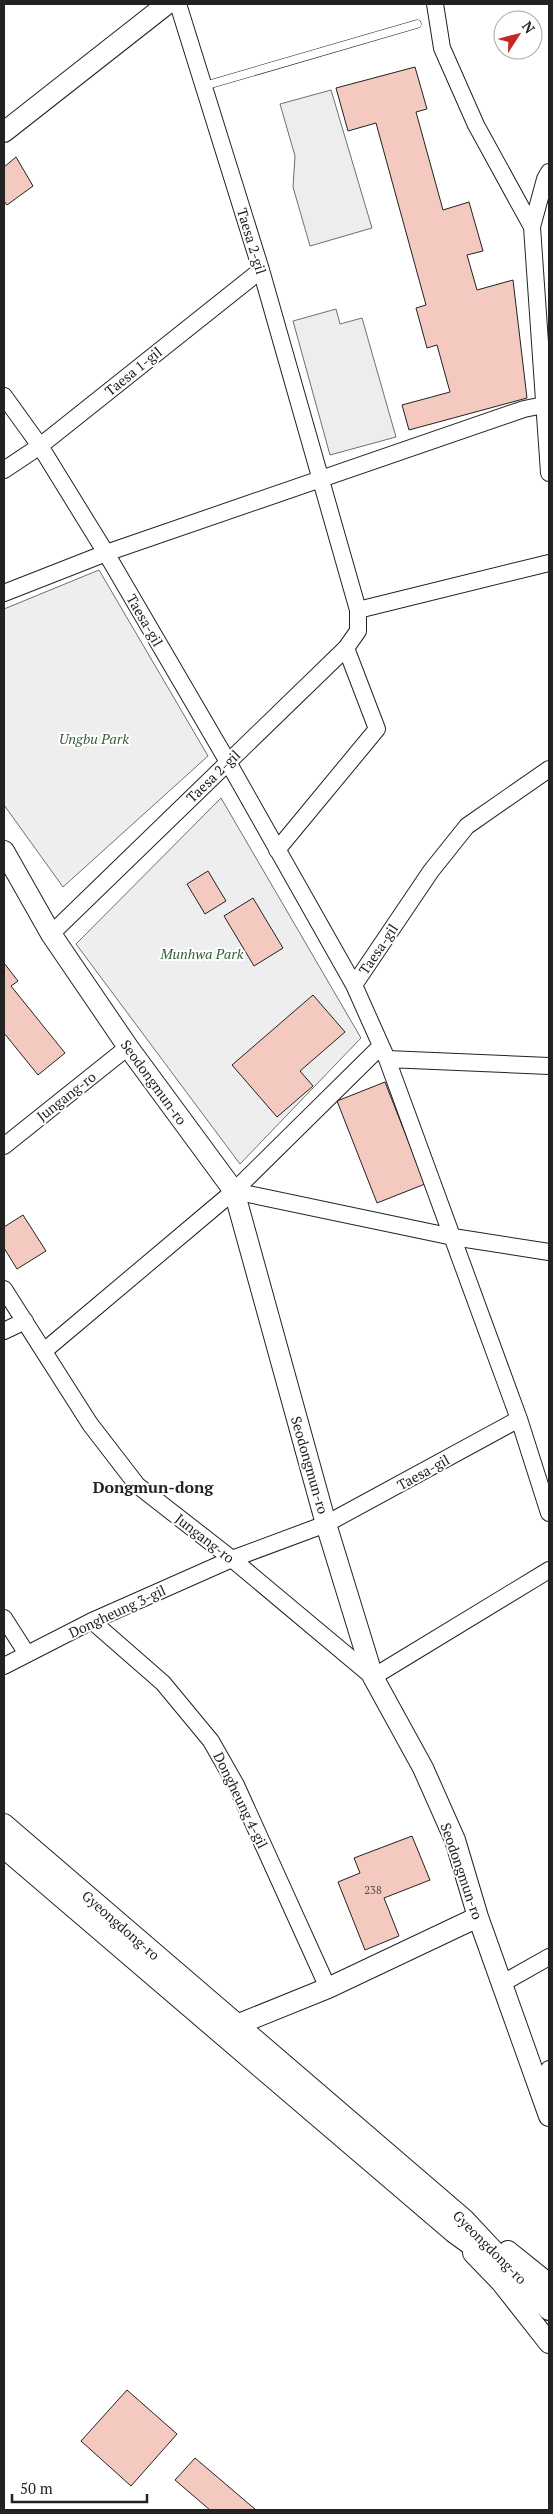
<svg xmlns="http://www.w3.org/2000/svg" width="553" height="2514" font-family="'PT Serif',serif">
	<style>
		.green { fill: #eee; stroke: #6f6f6f }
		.parking { fill: #ededed; stroke: #6f6f6f }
		.building { fill: #f3c9c0; stroke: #222 }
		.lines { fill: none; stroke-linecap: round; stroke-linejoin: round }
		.service-casing { stroke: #222; stroke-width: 9 }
		.minor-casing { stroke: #222; stroke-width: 18 }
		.tertiary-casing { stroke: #222; stroke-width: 22 }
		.service { stroke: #fff; stroke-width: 8 }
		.minor { stroke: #fff; stroke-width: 16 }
		.tertiary { stroke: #fff; stroke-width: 20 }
		.labels { text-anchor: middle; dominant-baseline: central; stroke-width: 4; stroke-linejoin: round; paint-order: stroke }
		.number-label { font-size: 11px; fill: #564c4a }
		.street-label { font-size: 14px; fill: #222; stroke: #fff }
		.park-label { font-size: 14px; font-style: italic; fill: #2f5e38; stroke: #fff }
		.quarter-label { font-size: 16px; font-weight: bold; fill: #222; stroke: #fff }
	</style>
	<rect width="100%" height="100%" fill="#fff"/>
	<path class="green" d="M99,570L208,756L63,887L4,805V609Z
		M221,798L361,1038L240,1164L76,944Z"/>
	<path class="parking" d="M331,90L372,228L310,246L293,187L295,156L280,104Z
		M336,309L340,324L362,318L396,437L330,455L293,321Z"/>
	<path class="building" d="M415,67L427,109L416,112L443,210L469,202L483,251L467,255L477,290L513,280L527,398L409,430L402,405L450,392L437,345L427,348L416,308L426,305L376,123L348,131L336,88Z
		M16,157L33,186L7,205L4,201V167Z
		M208,871L226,901L205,914L187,884Z
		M253,898L283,948L254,966L224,916Z
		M4,963L18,981L11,986L65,1053L38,1075L4,1033Z
		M313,995L345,1032L300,1071L313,1086L277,1117L232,1065Z
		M385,1082L425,1184L377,1203L337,1101Z
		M23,1215L46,1251L17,1269L4,1248V1227Z
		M412,1836L430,1880L384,1898L399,1936L365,1950L338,1882L360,1873L354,1858Z
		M127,2390L177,2434L131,2486L81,2441Z
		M195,2458L256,2510H210L175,2480Z"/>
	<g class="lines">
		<g class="service-casing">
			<path id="service" d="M204,86L417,24"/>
		</g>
		<g class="minor-casing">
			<path id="minor" d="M435,4L442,48L476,125L532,227
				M549,172L545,179L532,227L549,473
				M4,396L40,446L106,553L228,762L354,985L387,1059L519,1419L549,1513
				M4,470L40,446L261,270
				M4,593L106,553L524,409L544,405L549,406
				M358,610L549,563
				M277,850L377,729L346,648
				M51,934L346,648L358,631V610L261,270L178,4
				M354,985L431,871L467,826L549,769
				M387,1059L549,1066
				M4,1146L128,1047
				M234,1191L453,1237L549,1252
				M4,1289L90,1424L137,1485L232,1559L373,1677L549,1570
				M4,1331L25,1321
				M44,1351L234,1191L381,1046
				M4,1618L27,1654
				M92,1621L163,1683L211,1741L236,1785L328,1988
				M4,1666L92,1621L232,1559L326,1524L519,1419
				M501,1984L549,1957
				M539,2085L549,2069"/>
		</g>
		<g class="tertiary-casing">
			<path id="tertiary" d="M4,132L167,4
				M4,851L51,934L128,1047L234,1191L326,1524L373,1677L423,1768L455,1840L478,1917L549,2116
				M4,1824L464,2219L549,2310
				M4,1848L453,2232L490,2259
				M232,2032L239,2024L328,1988L478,1917
				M508,2251L549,2284
				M473,2253L501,2282L549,2343"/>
		</g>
		<use href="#service" class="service"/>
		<use href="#minor" class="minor"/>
		<use href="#tertiary" class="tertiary"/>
	</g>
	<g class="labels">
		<g class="number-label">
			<text x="373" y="1890">238</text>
		</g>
		<g class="street-label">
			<text transform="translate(252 241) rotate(73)">Taesa 2-gil</text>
			<text transform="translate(133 371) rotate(-39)">Taesa 1-gil</text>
			<text transform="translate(145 620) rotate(60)">Taesa-gil</text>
			<text transform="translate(213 776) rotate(-44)">Taesa 2-gil</text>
			<text transform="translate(378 949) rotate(-56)">Taesa-gil</text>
			<text transform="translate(154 1082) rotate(54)">Seodongmun-ro</text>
			<text transform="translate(66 1096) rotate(-38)">Jungang-ro</text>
			<text transform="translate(310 1465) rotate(74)">Seodongmun-ro</text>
			<text transform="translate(423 1472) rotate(-29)">Taesa-gil</text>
			<text transform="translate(205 1538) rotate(38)">Jungang-ro</text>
			<text transform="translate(117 1611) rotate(-25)">Dongheung 3-gil</text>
			<text transform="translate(241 1800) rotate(64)">Dongheung 4-gil</text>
			<text transform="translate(462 1871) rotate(71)">Seodongmun-ro</text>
			<text transform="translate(121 1925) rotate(41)">Gyeongdong-ro</text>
			<text transform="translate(490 2247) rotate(45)">Gyeongdong-ro</text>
		</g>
		<g class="park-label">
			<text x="94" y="738">Ungbu Park</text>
			<text x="202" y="953">Munhwa Park</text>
		</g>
		<g class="quarter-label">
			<text x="153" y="1487">Dongmun-dong</text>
		</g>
	</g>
	<rect width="553" height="2514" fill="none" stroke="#222222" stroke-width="10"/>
	<g transform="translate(518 35) rotate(54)"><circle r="24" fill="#ffffff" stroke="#a7a7a7"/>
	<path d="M0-4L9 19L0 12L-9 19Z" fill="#c62828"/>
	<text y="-8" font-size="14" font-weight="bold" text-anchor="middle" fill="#222222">N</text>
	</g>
	<path d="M12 2494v8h135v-8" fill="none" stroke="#222222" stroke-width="2.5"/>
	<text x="20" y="2494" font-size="15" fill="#222222" stroke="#ffffff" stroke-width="4" paint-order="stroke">50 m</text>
</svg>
